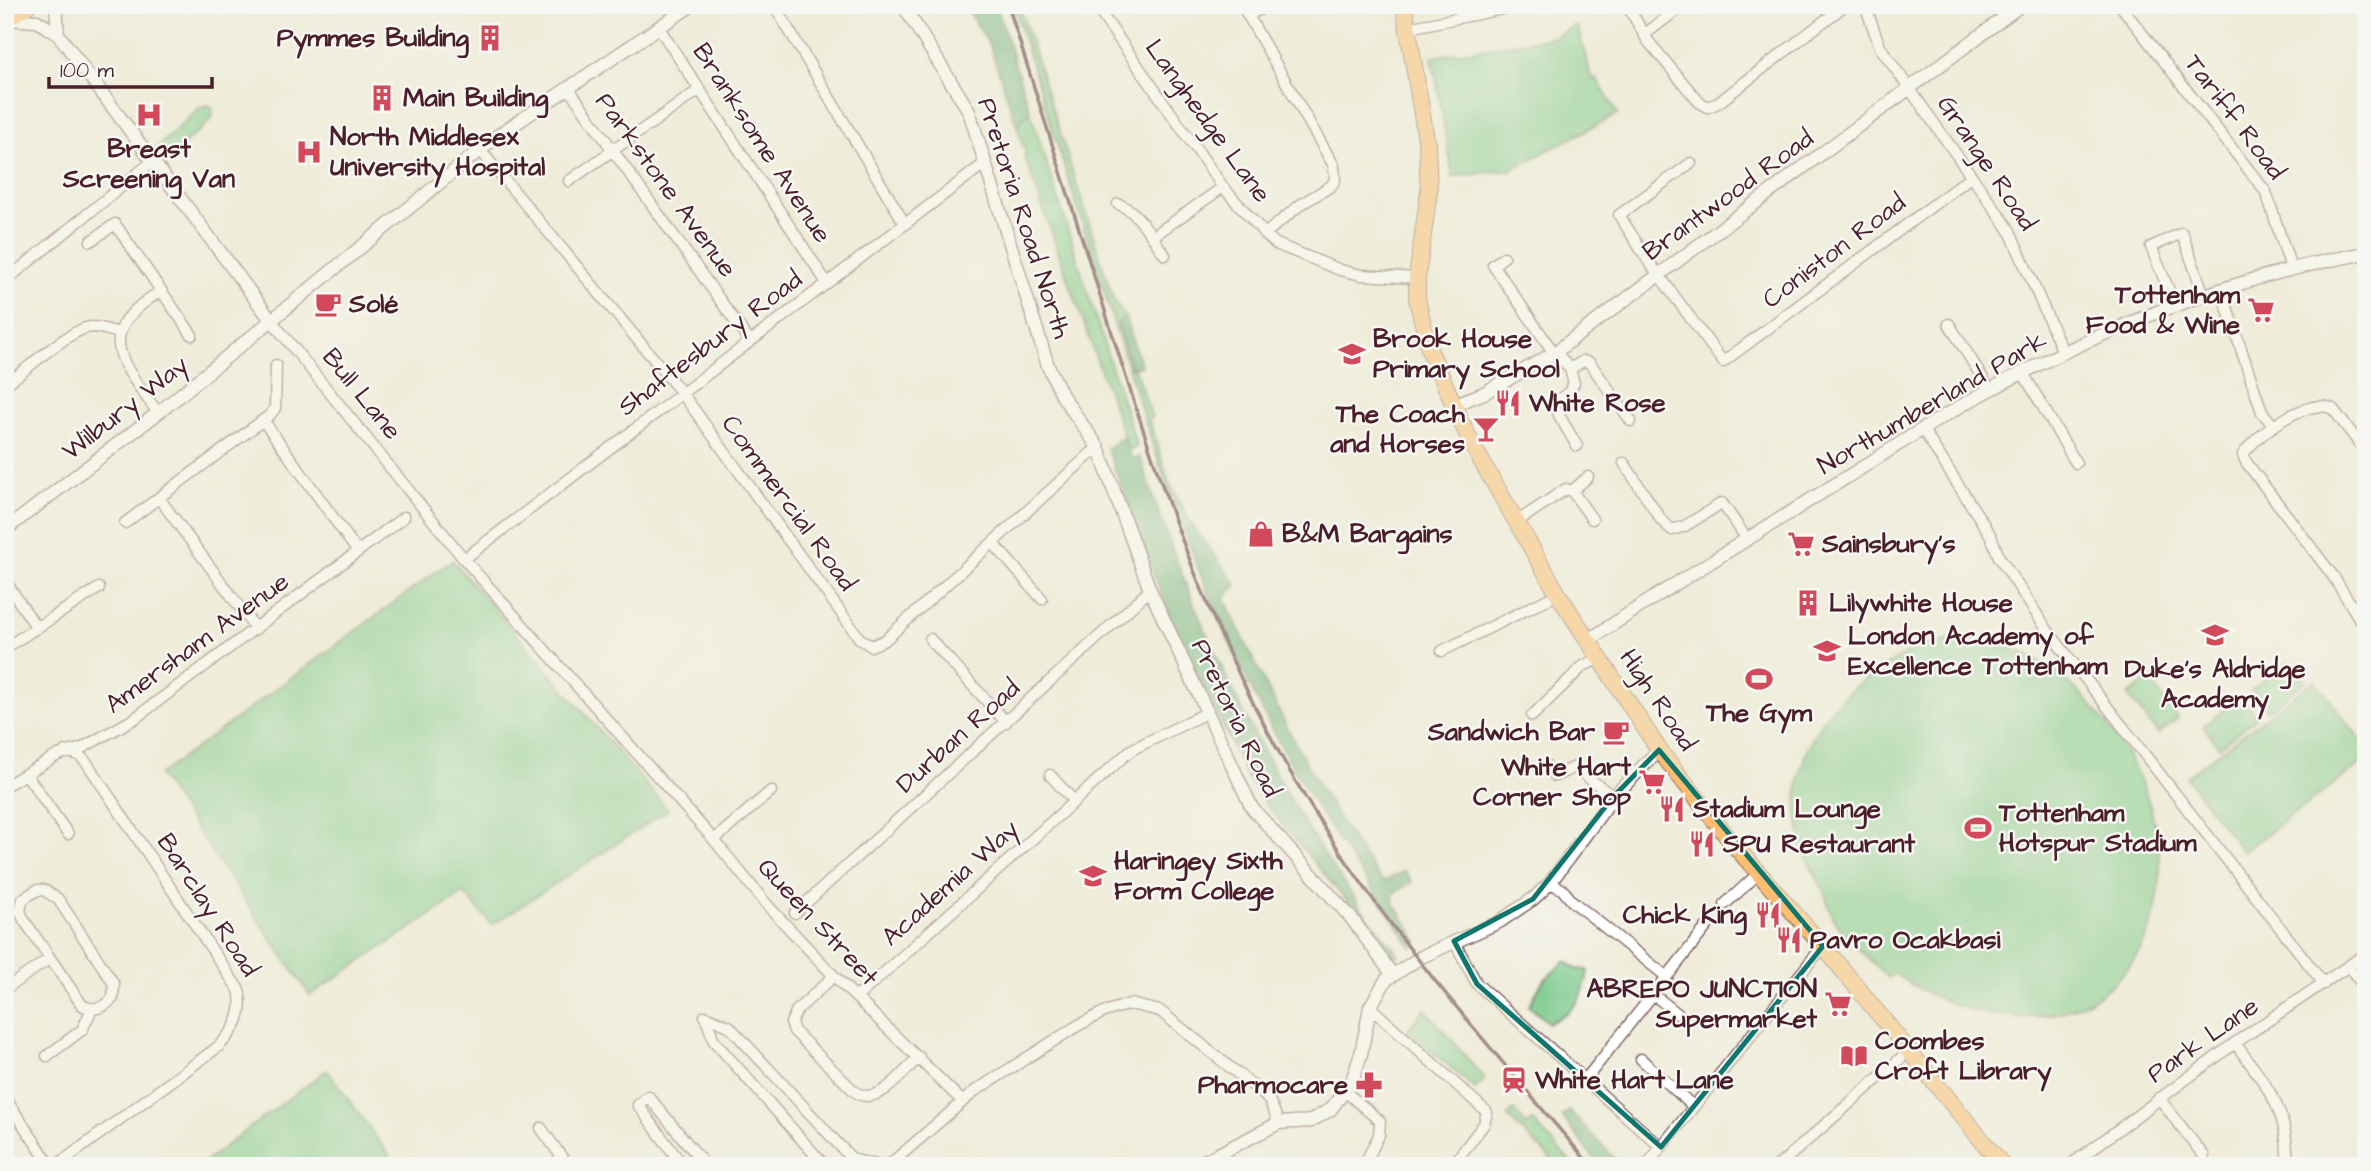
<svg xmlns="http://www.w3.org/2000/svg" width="2371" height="1171" font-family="'Architects Daughter',sans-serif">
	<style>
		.green { fill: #79c98a; stroke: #62745a; stroke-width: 2 }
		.forest { fill: #62ad76; stroke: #566650; stroke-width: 2 }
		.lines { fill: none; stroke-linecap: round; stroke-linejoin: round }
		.minor-casing { stroke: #846768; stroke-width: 13 }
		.tertiary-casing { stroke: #846768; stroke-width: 15 }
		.primary-casing { stroke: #846768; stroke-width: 18 }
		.trunk-casing { stroke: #846768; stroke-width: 20 }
		.minor { stroke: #fff; stroke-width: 10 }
		.tertiary { stroke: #fff; stroke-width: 12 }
		.primary { stroke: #fcbd6f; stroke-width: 16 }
		.trunk { stroke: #fcbd6f; stroke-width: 18 }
		.rail { stroke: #4a1f2b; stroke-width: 3.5 }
		.marked { fill: none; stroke: #0f766e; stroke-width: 5; stroke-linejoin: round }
		.labels { text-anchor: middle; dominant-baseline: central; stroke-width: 5; stroke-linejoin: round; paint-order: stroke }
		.poi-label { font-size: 26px; font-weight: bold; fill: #4a1f2b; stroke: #f6f6f2; text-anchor: start }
		.street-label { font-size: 26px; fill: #4a1f2b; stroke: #f6f6f2 }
	</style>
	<rect width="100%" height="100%" fill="#f6f6f2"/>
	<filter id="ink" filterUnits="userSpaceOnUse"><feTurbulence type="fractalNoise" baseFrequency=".0143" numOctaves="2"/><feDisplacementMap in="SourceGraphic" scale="14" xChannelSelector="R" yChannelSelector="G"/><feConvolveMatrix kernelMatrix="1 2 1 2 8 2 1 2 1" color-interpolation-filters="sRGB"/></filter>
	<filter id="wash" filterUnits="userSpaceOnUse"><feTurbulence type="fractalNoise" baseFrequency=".00686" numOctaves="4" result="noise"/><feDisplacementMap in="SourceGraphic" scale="28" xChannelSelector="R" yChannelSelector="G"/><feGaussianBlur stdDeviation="1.57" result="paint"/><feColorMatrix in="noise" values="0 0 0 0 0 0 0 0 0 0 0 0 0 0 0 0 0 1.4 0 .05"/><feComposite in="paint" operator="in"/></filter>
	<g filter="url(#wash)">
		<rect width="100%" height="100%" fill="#efecd9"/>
		<path class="green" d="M1013,5H1019L1114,301L1125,317L1118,323L1131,368H1134L1152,417L1149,419L1170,485L1194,528L1184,532L1153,446Z
			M1577,25L1592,80L1596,78L1618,114L1510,170L1453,177L1432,57L1553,37Z
			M208,105L213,108L212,119L165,161L160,162L153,153L154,150L200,107Z
			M1030,111L1137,447L1129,450L1024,155L1026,154L1017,126Z
			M452,560L668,810L492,925L464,893L310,995L159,775Z
			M1970,638C2026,646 2068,674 2102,718C2244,897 2106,1110 1894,974L1888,978C1871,960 1847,941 1834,919C1829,911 1828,903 1825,894C1819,879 1809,866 1804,850C1784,784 1807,721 1863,681C1897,656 1927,640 1970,638Z
			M2289,661L2305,681L2267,711L2251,690Z
			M2149,679L2178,718L2158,734L2128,696Z
			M2315,680L2366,747V760L2243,852L2186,777Z
			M2241,697L2257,717L2219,747L2203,726Z
			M1566,961L1576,969L1588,970C1584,1000 1575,1010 1549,1023L1529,1006L1543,981Z
			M1425,1009L1485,1079L1475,1089L1407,1030Z
			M327,1070L397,1166H199Z
			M1514,1110L1526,1125L1533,1121L1574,1166H1558L1507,1116Z"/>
		<path class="forest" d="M965,5H996L1030,111L1017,126L990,46Z
			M1125,317L1141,366L1131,368L1118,323Z
			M1123,437L1132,459L1140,457C1193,623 1285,822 1399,955L1391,959L1380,941L1267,806L1248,779L1167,610L1107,448Z
			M1194,528L1237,585L1224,598C1271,695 1316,796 1383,882L1405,871L1412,882L1394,893L1393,901L1418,941L1412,948C1382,900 1346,855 1316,806C1263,720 1219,627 1184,532Z
			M1569,1111L1622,1166H1600L1562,1117Z"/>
	</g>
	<g filter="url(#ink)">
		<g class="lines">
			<g class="minor-casing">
				<path id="minor" d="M774,5L905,224
					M1095,5L1223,187L1265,234L1276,244L1340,270L1361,275L1417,278
					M1242,5L1334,166L1335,180L1331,186L1300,205L1265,234
					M1627,5L1648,41L1699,102L1708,107L1718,103L1845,5
					M1865,5L1880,47L2009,229L2063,352
					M2120,5L2266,192L2291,268
					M1248,16L1267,5
					M659,28L827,283
					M1408,28L1513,7
					M1644,35L1683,5
					M569,89L750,342
					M480,150L682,393L860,639L871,646L885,640L1098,447
					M1691,163L1619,215L1647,259L1723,362L1972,176
					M569,181L699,90
					M1118,204C1139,211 1152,238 1165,255
					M1152,237L1223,187
					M91,241L115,224L192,335
					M1504,257L1493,265L1554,353
					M5,281L153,161
					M2221,289L2262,412L2274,426
					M2175,305L2151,247L2182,233L2204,295
					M271,320L464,559L714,840L768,906L834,976L961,1100
					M1949,324L1990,390
					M1556,352L1570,369L1574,383L1569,392L1553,405L1577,446
					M1570,369L1583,361L1590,363L1631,421
					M2023,373L2076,463
					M5,385C27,370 70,328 92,327C100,327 111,331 119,333
					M158,413C120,360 92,333 161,291
					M263,420L358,552
					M1923,430L1991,536L1999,557L2048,631L2324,984
					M2366,452L2333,409C2309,396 2256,434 2243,455L2246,462L2333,576L2366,629
					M1624,463L1662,521L1672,530L1685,526L1722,503L1747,539
					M1572,491L1588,477
					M159,498L256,629
					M125,523L270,415L275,408L276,365
					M1515,523L1566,489L1572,491L1592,519
					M993,543L1042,599
					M464,559L984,164
					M5,581L37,628
					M930,639L1006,722
					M5,648L99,588
					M1442,651L1558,594
					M1532,716L1583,666L1601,658
					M1546,765L1555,776L1575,767L1613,797
					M26,774L68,834
					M1050,775L1074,801
					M5,786L58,755L82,748L134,719L404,517
					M714,840L771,791
					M1550,883L1562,889L1572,901L1667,977
					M37,890H44L58,899L114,984L113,998C104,1008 94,1012 82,1005L24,920L20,911L23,899Z
					M1725,904L1759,873
					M795,913L1150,590
					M1454,941L1477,984L1661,1147
					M2349,967L2366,989
					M834,976L797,1010L791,1023L794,1031L854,1091C877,1109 902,1073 919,1057
					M5,989L49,959
					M1654,995L1683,1018
					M856,998L1131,750L1206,713
					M1370,1007L1487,1112L1484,1124L1452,1166
					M2235,1043C2266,1085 2290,1111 2287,1166
					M47,1056L82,1030L92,1009
					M1641,1059L1694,1107
					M1585,1080L1708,925
					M1347,1093L1380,1121L1379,1135L1364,1166
					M5,1098L51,1166
					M2159,1098L2204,1156
					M541,1128L568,1166
					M56,1166L218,1047C235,1030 245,1014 239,990L87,763L79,755L65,751
					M683,1166L638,1105L648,1096L706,1166
					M825,1166L714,1041L705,1016L729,1026L852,1159L880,1166
					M888,1166L975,1091L1077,1026L1104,1012L1130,1004L1160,1011L1262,1093L1270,1102L1279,1123
					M1646,1166L1823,946
					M1778,1166L1908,1052
					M2069,1166L2235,1043L2366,954
					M2363,1166L2365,1165"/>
			</g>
			<g class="tertiary-casing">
				<path id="tertiary" d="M56,5L58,34
					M903,5L969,111L1048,366L1063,397L1098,447L1150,590L1252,808L1352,919L1392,974
					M6,19L37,21L58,34L271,320
					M1453,405L1484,393L1554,353L2021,5
					M5,530L158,413L497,136L692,5
					M1589,640C1666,588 1747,540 1826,490C1876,460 1924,426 1975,398C2097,330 2228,278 2366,253
					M1195,1166L1279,1123L1311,1121L1331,1109L1352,1081L1361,1054L1370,1007L1386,980L1421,957L1499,922L1533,899L1550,883L1613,797L1659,750"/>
			</g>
			<g class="primary-casing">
				<path id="primary" d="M1404,5L1427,145L1429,191L1417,278V299L1429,349L1471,443L1558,594L1659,750L1734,845L1823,946L2003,1166"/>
			</g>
			<g class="trunk-casing">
				<path id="trunk" d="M5,18L27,5"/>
			</g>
			<use href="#minor" class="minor"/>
			<use href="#tertiary" class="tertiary"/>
			<use href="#primary" class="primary"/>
			<use href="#trunk" class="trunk"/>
			<path class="rail" d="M1008,5C1040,108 1073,211 1106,314C1154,468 1204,620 1284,761C1368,911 1480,1036 1591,1166"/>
		</g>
	</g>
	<path d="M0 0H2371V1171H0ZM1659,750L1823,946L1661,1147L1477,984L1454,941L1533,899L1613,797Z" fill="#efecd9" fill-opacity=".55" fill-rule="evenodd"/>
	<path class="marked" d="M1659,750L1823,946L1661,1147L1477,984L1454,941L1533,899L1613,797Z"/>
	<defs>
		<g id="building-bare" transform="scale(2.1)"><path d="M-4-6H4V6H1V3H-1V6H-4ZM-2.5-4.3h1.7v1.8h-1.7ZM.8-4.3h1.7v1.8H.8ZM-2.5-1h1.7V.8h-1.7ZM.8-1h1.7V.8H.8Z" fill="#d1495b" stroke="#f6f6f2" stroke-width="2.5" paint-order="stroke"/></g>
		<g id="hospital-bare" transform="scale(2.1)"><path d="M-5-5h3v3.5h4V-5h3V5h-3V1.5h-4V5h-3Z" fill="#d1495b" stroke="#f6f6f2" stroke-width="2.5" paint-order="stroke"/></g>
		<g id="cafe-bare" transform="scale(2.1)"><path d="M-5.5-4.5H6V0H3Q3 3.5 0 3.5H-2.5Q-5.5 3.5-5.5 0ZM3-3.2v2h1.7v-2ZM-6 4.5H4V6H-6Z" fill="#d1495b" stroke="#f6f6f2" stroke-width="2.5" paint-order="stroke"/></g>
		<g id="supermarket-bare" transform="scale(2.1)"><path d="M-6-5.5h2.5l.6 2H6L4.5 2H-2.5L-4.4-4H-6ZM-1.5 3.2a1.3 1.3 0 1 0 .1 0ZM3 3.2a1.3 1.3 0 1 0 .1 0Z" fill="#d1495b" stroke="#f6f6f2" stroke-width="2.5" paint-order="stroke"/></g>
		<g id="school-bare" transform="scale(2.1)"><path d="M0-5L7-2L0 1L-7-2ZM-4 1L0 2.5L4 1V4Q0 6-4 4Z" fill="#d1495b" stroke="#f6f6f2" stroke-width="2.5" paint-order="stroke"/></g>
		<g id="restaurant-bare" transform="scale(2.1)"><path d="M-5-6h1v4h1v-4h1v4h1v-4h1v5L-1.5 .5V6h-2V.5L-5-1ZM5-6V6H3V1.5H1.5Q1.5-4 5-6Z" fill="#d1495b" stroke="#f6f6f2" stroke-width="2.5" paint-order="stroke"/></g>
		<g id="bar-bare" transform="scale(2.1)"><path d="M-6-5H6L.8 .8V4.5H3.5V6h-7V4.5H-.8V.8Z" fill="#d1495b" stroke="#f6f6f2" stroke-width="2.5" paint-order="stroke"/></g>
		<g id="shop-bare" transform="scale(2.1)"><path d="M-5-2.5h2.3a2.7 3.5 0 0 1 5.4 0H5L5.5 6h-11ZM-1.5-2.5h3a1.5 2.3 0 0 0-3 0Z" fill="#d1495b" stroke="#f6f6f2" stroke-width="2.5" paint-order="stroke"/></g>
		<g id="university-bare" transform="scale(2.1)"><path d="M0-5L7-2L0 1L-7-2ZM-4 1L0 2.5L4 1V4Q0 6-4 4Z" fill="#d1495b" stroke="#f6f6f2" stroke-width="2.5" paint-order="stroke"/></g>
		<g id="stadium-bare" transform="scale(2.1)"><path d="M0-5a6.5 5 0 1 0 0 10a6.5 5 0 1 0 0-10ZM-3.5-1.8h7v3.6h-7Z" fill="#d1495b" stroke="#f6f6f2" stroke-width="2.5" paint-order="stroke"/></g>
		<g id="library-bare" transform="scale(2.1)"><path d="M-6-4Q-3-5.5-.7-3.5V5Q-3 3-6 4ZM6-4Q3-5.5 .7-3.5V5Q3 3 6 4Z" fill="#d1495b" stroke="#f6f6f2" stroke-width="2.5" paint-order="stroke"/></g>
		<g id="station-bare" transform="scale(2.1)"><path d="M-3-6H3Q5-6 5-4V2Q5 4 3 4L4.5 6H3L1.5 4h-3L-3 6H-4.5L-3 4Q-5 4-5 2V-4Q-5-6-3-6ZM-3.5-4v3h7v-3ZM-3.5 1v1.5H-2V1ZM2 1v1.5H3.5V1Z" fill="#d1495b" stroke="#f6f6f2" stroke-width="2.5" paint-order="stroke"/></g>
		<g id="pharmacy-bare" transform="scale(2.1)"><path d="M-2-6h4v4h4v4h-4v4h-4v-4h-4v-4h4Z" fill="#d1495b" stroke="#f6f6f2" stroke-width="2.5" paint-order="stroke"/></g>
	</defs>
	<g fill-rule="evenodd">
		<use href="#building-bare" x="490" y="38"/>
		<use href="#building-bare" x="382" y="98"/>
		<use href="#hospital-bare" x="149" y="115"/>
		<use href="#hospital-bare" x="309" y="152"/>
		<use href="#cafe-bare" x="328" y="304"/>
		<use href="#supermarket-bare" x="2261" y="310"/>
		<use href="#school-bare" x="1352" y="354"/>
		<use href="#restaurant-bare" x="1508" y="403"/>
		<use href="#bar-bare" x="1486" y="429"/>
		<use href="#shop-bare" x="1261" y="534"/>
		<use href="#supermarket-bare" x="1801" y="544"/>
		<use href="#building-bare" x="1808" y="603"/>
		<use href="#school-bare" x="2215" y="635"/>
		<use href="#university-bare" x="1827" y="651"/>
		<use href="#stadium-bare" x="1759" y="679"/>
		<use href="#cafe-bare" x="1616" y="732"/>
		<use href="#supermarket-bare" x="1652" y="782"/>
		<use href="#restaurant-bare" x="1672" y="809"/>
		<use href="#stadium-bare" x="1978" y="828"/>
		<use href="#restaurant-bare" x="1702" y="844"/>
		<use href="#university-bare" x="1093" y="876"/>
		<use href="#restaurant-bare" x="1768" y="915"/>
		<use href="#restaurant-bare" x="1789" y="940"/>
		<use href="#supermarket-bare" x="1838" y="1004"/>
		<use href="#library-bare" x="1854" y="1056"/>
		<use href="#station-bare" x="1514" y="1080"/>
		<use href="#pharmacy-bare" x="1369" y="1085"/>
	</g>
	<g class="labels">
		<g class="poi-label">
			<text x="469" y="38" text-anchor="end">Pymmes Building</text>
			<text x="403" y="98">Main Building</text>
			<text x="330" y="137">North Middlesex<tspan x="330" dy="30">University Hospital</tspan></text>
			<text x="149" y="149" text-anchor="middle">Breast<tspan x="149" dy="30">Screening Van</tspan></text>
			<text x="2240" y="295" text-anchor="end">Tottenham<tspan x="2240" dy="30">Food &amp; Wine</tspan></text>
			<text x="349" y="304">Solé</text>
			<text x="1373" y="339">Brook House<tspan x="1373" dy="30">Primary School</tspan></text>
			<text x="1529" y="403">White Rose</text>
			<text x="1465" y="414" text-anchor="end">The Coach<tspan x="1465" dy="30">and Horses</tspan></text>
			<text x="1282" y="534">B&amp;M Bargains</text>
			<text x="1822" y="544">Sainsbury's</text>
			<text x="1829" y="603">Lilywhite House</text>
			<text x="1848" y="636">London Academy of<tspan x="1848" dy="30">Excellence Tottenham</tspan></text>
			<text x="2215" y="669" text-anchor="middle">Duke's Aldridge<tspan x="2215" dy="30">Academy</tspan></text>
			<text x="1759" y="713" text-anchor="middle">The Gym</text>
			<text x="1595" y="732" text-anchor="end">Sandwich Bar</text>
			<text x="1631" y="767" text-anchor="end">White Hart<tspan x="1631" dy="30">Corner Shop</tspan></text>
			<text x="1693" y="809">Stadium Lounge</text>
			<text x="1999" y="813">Tottenham<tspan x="1999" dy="30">Hotspur Stadium</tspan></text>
			<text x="1723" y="844">SPU Restaurant</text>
			<text x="1114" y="861">Haringey Sixth<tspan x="1114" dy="30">Form College</tspan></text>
			<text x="1747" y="915" text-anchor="end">Chick King</text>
			<text x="1810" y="940">Pavro Ocakbasi</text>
			<text x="1817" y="989" text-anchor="end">ABREPO JUNCTION<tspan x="1817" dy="30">Supermarket</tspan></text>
			<text x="1875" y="1041">Coombes<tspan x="1875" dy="30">Croft Library</tspan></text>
			<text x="1535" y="1080">White Hart Lane</text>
			<text x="1348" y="1085" text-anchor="end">Pharmocare</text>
		</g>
		<g class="street-label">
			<text transform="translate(2235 117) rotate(53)">Tariff Road</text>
			<text transform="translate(1208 121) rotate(54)">Langhedge Lane</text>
			<text transform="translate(762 143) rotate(57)">Branksome Avenue</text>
			<text transform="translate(1987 163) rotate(56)">Grange Road</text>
			<text transform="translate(666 185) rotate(54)">Parkstone Avenue</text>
			<text transform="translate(1728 195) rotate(-36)">Brantwood Road</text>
			<text transform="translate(1024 218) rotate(72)">Pretoria Road North</text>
			<text transform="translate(1834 251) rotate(-37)">Coniston Road</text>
			<text transform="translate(710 343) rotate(-37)">Shaftesbury Road</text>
			<text transform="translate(362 394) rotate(51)">Bull Lane</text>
			<text transform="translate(1932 403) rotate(-30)">Northumberland Park</text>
			<text transform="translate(125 408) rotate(-38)">Wilbury Way</text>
			<text transform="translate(789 503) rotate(54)">Commercial Road</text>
			<text transform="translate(197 643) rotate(-36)">Amersham Avenue</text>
			<text transform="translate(1658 700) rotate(56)">High Road</text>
			<text transform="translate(1236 718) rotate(64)">Pretoria Road</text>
			<text transform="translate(958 736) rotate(-42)">Durban Road</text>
			<text transform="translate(950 883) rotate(-42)">Academia Way</text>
			<text transform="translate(208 905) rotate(57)">Barclay Road</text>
			<text transform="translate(818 922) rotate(47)">Queen Street</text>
			<text transform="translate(2203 1040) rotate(-35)">Park Lane</text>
		</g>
	</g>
	<rect width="2371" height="1171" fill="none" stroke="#f6f6f2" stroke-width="28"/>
	<path d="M49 77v10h163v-10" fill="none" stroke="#4a1f2b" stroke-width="3.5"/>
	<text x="60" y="77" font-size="21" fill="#4a1f2b" stroke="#f6f6f2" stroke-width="5" paint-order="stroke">100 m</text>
</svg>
